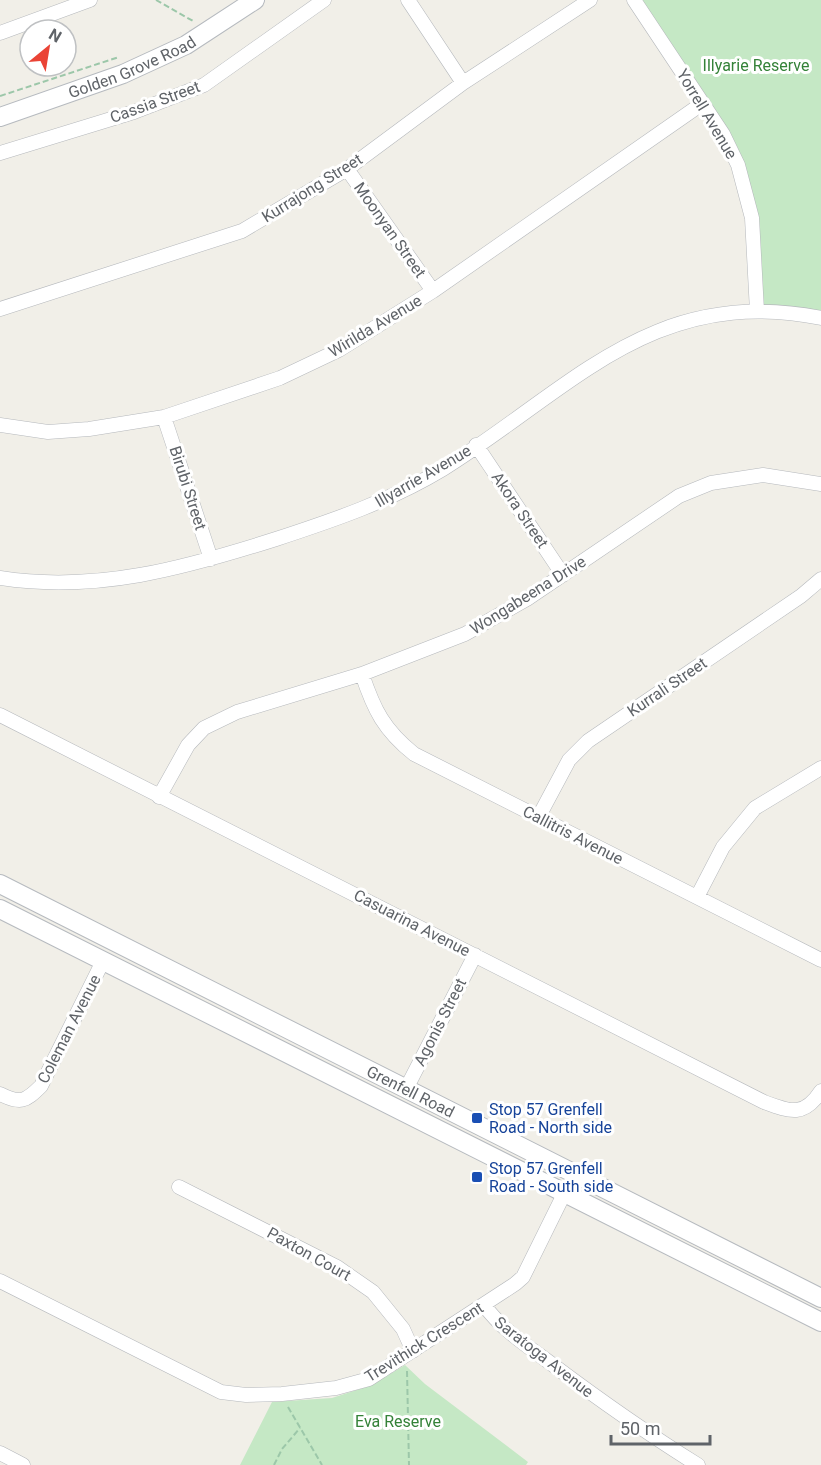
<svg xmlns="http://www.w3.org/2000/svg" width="821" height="1465" font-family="Roboto,sans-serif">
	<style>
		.green { fill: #c5e8c5 }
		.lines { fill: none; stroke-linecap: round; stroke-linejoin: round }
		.minor-casing { stroke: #b5b8bc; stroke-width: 15 }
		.secondary-casing { stroke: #b6babf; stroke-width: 20 }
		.path { stroke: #9cc7a9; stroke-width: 2; stroke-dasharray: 6 3; stroke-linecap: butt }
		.minor { stroke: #fff; stroke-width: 14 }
		.secondary { stroke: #fff; stroke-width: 18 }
		.transit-dot { fill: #1a4fb4; stroke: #fff; stroke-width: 2 }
		.labels { text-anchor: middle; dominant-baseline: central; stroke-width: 6; stroke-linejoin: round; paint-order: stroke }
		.park-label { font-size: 16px; fill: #348238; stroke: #fff }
		.street-label { font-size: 16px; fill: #5f6368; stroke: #fff }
		.transit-label { font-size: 16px; fill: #164399; stroke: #fff; text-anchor: start }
	</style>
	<rect width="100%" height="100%" fill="#f1efe8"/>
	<path class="green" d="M634,0H821V318L757,311V285L738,165Z
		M405,1365L425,1384L528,1462L526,1465H240L272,1402L332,1398L372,1385Z"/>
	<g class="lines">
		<g class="minor-casing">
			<path id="minor" d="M408,0L463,83
				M634,0L723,134L738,165L752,218L757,311
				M0,33L90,0
				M0,153L134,112L204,85L324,0
				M347,169L433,291
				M0,309L242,231L347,169L463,83L590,0
				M164,417L211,559
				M0,425L48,432L89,429L164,417L280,378L339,350L433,291L703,103
				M476,445L563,575
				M0,578C96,593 185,568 276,539C334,520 390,501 443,469C571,389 654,284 821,318
				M362,674C374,710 384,730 414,754L821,960
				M0,715L764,1102C791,1112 804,1117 821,1091
				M159,797L188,745L204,728L237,712L362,674L465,634L527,599L679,496L711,483L763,475L821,484
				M538,818L569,760L588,741L801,596L821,579
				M697,897L723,847L755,808L821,768
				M406,1089L475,955
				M0,1094C20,1104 25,1102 41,1086L103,961
				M179,1187L337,1267L373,1292L403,1329L413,1351
				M0,1281L221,1392L246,1395L282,1394L336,1388L369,1379L515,1284L523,1277L564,1194
				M484,1305C502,1330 529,1347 553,1365C601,1401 648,1434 698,1465
				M0,1453L23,1465"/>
		</g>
		<g class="secondary-casing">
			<g id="secondary">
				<path id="s1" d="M0,117L123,74L186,45L255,0"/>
				<path id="s2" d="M0,884L821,1298"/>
				<path d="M0,909L821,1322"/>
			</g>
		</g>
		<path class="path" d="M156,0L193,21
			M0,96L119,57
			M407,1371L409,1465
			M288,1407L322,1465
			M274,1465L282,1449L300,1428"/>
		<use href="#minor" class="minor"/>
		<use href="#secondary" class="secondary"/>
	</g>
	<g class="transit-dot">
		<rect x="471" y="1112" width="12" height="12" rx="3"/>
		<rect x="471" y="1171" width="12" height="12" rx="3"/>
	</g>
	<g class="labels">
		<g class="park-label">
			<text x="756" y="65">Illyarie Reserve</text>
			<text x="398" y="1421">Eva Reserve</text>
		</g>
		<g class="street-label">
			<text stroke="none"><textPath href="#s1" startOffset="141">Golden Grove Road</textPath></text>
			<text transform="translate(155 102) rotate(-20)">Cassia Street</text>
			<text transform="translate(707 114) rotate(59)">Yorrell Avenue</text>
			<text transform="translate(312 188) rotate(-32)">Kurrajong Street</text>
			<text transform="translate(390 230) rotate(55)">Moonyan Street</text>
			<text transform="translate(375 326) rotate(-31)">Wirilda Avenue</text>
			<text transform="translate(423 476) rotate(-30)">Illyarrie Avenue</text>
			<text transform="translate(188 488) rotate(72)">Birubi Street</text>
			<text transform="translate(520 510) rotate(56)">Akora Street</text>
			<text transform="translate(528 595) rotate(-32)">Wongabeena Drive</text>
			<text transform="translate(667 687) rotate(-34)">Kurrali Street</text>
			<text transform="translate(573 835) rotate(27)">Callitris Avenue</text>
			<text transform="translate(412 923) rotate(27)">Casuarina Avenue</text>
			<text transform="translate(440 1022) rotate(-63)">Agonis Street</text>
			<text transform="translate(69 1029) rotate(-63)">Coleman Avenue</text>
			<text stroke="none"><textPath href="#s2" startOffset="460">Grenfell Road</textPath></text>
			<text transform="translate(309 1254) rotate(29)">Paxton Court</text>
			<text transform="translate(424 1342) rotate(-32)">Trevithick Crescent</text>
			<text transform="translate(544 1357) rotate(38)">Saratoga Avenue</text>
		</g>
		<g class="transit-label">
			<text x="489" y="1109">Stop 57 Grenfell<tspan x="489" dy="18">Road - North side</tspan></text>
			<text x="489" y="1168">Stop 57 Grenfell<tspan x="489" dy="18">Road - South side</tspan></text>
		</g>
	</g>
	<g transform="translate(48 48) rotate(30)"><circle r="28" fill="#ffffff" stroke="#bfc1c3" stroke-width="1.5"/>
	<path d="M0-4.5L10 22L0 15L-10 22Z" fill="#ea4335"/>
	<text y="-9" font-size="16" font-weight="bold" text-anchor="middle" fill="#5f6368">N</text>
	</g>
	<path d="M611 1435v9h99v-9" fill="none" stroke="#5f6368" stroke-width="3"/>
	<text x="620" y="1435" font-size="18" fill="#5f6368" stroke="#ffffff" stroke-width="4.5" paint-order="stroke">50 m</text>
</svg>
